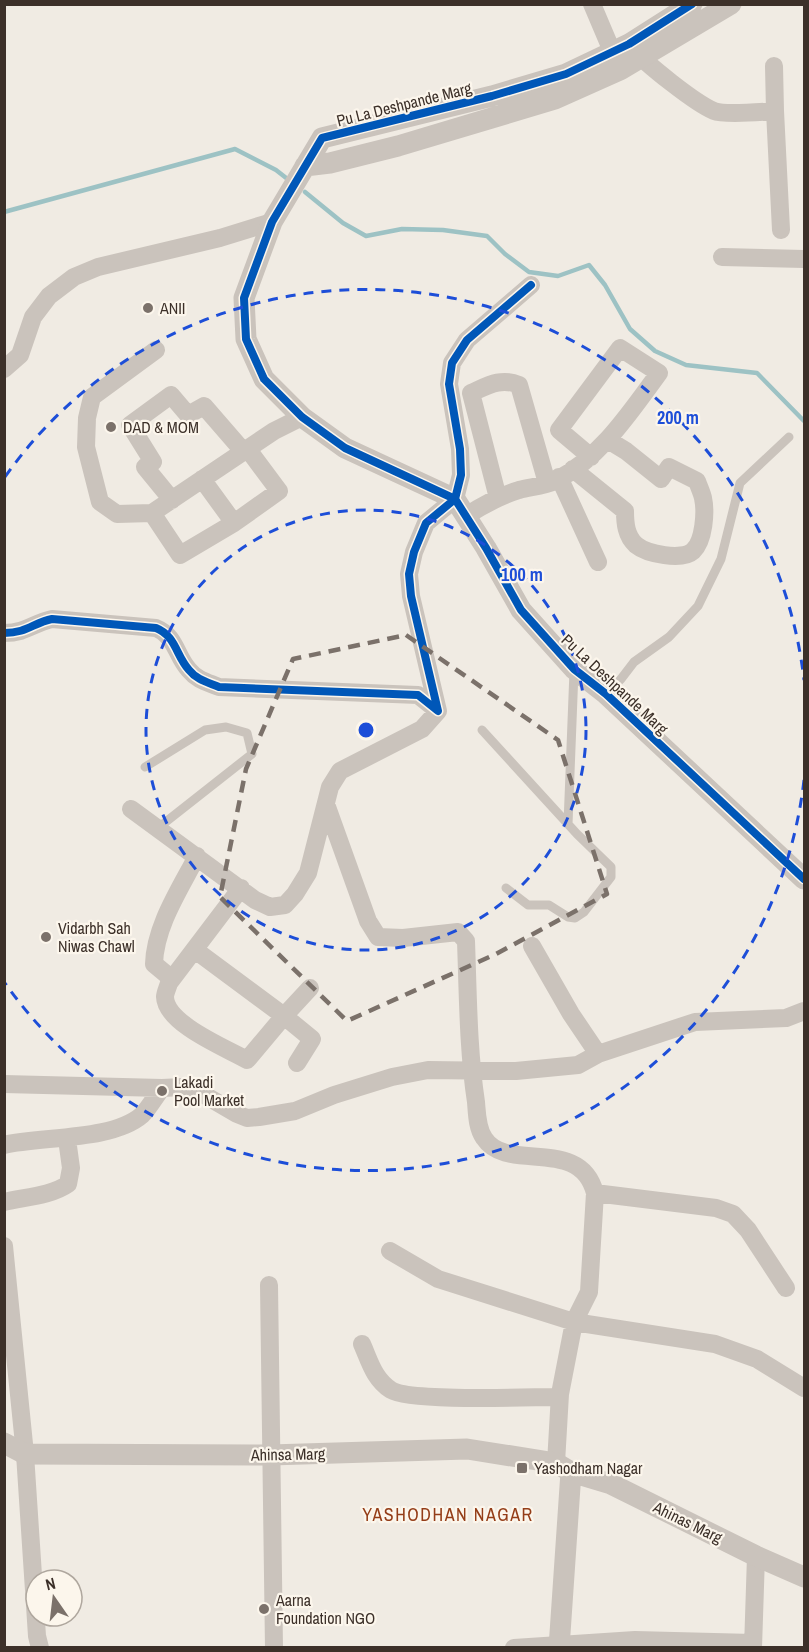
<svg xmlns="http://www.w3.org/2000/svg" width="809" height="1652" font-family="'Archivo Narrow',sans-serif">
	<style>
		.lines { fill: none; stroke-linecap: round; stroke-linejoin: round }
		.stream { stroke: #9dc2c4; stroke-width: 4.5 }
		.service { stroke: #cac3bc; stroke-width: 9 }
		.minor { stroke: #cac3bc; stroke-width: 18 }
		.tertiary { stroke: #cac3bc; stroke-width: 21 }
		.cycleway-casing { stroke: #fcf6ec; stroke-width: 11 }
		.cycleway { stroke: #0057b8; stroke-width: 8 }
		.marked { fill: none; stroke: #7b716a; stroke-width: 4.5; stroke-dasharray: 12 8; stroke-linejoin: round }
		.ring { fill: none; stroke: #1d4ed8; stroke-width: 3; stroke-dasharray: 10 8 }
		.poi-dot { fill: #7b716a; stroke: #fcf6ec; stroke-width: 2 }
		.labels { text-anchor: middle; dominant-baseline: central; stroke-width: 4.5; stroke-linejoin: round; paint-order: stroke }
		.street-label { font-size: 16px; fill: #3c3029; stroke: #fcf6ec }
		.poi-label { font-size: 16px; fill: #3c3029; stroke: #fcf6ec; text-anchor: start }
		.neighbourhood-label { font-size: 18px; letter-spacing: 1.5px; fill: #943d18; stroke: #fcf6ec }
		.centre { fill: #1d4ed8; stroke: #fcf6ec; stroke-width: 3 }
		.ring-label { font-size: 18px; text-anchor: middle; font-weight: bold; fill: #1d4ed8; stroke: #fcf6ec; stroke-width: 4.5; stroke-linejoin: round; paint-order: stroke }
	</style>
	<rect width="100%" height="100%" fill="#f0ebe3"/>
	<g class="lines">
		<path class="stream" d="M305,192L343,223L366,236L402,229L443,230L487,236L505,254L529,272L558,276L589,265L605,285L630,329L655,351L686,365L757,373L804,421
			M4,212L235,149L276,170L290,181"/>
		<path class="service" d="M606,694L621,679L634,662L669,637L698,606L721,559L740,483L789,437
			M482,730L577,834L611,867V877L584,912L575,918L568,917L549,905H528L506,888
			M145,767L205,730L226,727L247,733L252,754L158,828
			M568,824L574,671"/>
		<path class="minor" d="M592,4L617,63
			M632,48C646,64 695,103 714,111C724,115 762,112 775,111L781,230
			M774,66L775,111
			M722,257L804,259
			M4,369L20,355L33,317L49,296L74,277L98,267L220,238L272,222
			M573,469L625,511C625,523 626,536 636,545C647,554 682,561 693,551C704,541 706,512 703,498C702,493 699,487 697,481L669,467L661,479L626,451L608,440
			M559,477L598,562
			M202,479L234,523L180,555L152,513L274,431L302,417
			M498,498L471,393C487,386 501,377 519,385L547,483
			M172,500L145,467L153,462L130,425L171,395L188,415L204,406L243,451
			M152,513L117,514L100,502L86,447L87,418L92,397L156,350
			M466,516C483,505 500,496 519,490C530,487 544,486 555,481C601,457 629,414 659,373L620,348L559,430L591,457
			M234,523L279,491L247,448
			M4,633C27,633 33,623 52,619L156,628C176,636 176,656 189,670C197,680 207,682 219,687L418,695L438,711L411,596L409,574L414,552L426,523L455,499L461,475L460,449L449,384L452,363L467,340L531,285
			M326,804L368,921L378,937L403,938L458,932L466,941C468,995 468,1049 476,1102C477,1114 477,1128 484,1138C507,1174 580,1135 595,1193L589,1292L574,1322L560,1394L556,1463
			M131,809L255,900L270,907L285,905L295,894L308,873L330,787L340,771L422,729L438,711
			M532,946L571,1014L598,1054
			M195,950L284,1016L247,1060C226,1048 166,1024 165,997C165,993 168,987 169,983L241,888
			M172,979L154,964C155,926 180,889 197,856
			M297,1063L312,1039L284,1016L310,988
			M4,1084L162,1088L183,1087L201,1093L237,1114L247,1118L259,1117L295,1111L334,1095L392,1077L428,1070L516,1071L578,1065L598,1054L695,1022L786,1018L804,1011
			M4,1145C42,1136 112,1141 142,1115C149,1108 155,1097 162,1088
			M595,1193L716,1208L733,1214L748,1230L786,1288
			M4,1202C25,1197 51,1196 68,1184L71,1168L67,1139
			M4,1246L25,1454L37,1636L40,1648
			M390,1251L438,1279L574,1322L715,1344L757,1359L804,1388
			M269,1285L274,1648
			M362,1344C370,1362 374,1379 391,1390C410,1402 529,1397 557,1397L560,1394
			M514,1648L635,1640L753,1643
			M753,1648L756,1556"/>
		<path class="tertiary" d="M692,4L629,44L566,74L492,96L322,138L272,222L244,298L246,339L264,379L302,417L345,448L455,499L486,548L521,610L574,669L606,694L804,879
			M305,166L330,163L398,146L555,99L620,70L731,4
			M4,1443L25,1454L270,1455L467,1449L556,1463L571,1472L611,1484L756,1556L804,1577
			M559,1648L571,1472"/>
		<g class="cycleway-casing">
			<path id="cycleway" d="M692,4L629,44L566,74L492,96L322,138L272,222L244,298L246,339L264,379L302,417L345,448L455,499L486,548L521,610L574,669L606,694L804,879
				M4,633C27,633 33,623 52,619L156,628C176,636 176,656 189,670C197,680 207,682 219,687L418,695L438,711L411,596L409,574L414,552L426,523L455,499L461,475L460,449L449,384L452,363L467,340L531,285"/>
		</g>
		<use href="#cycleway" class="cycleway"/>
	</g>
	<path class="marked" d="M406,635L558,740L607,894L496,954L347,1021L220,897L246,769L293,659Z"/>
	<g class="ring">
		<circle cx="366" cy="730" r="220"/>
		<path d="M804 780A441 441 0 0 1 5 983M5 477A441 441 0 0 1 804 680"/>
	</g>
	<g class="poi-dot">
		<circle cx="148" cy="308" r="6"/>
		<circle cx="111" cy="427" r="6"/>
		<circle cx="46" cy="937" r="6"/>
		<circle cx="162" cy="1091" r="6"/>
		<rect x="516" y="1462" width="12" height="12" rx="3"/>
		<circle cx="264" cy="1609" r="6"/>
	</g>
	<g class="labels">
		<g class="street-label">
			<text transform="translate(404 104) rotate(-14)">Pu La Deshpande Marg</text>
			<text transform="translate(615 684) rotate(43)">Pu La Deshpande Marg</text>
			<text transform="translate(288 1454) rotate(-1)">Ahinsa Marg</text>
			<text transform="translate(688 1522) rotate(26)">Ahinas Marg</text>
		</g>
		<g class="poi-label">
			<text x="160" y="308">ANII</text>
			<text x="123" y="427">DAD &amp; MOM</text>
			<text x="58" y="928">Vidarbh Sah<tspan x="58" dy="18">Niwas Chawl</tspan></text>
			<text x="174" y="1082">Lakadi<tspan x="174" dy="18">Pool Market</tspan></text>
			<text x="534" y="1468">Yashodham Nagar</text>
			<text x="276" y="1600">Aarna<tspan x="276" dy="18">Foundation NGO</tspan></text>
		</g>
		<g class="neighbourhood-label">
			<text x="448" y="1514">YASHODHAN NAGAR</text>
		</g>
	</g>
	<circle cx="366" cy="730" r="9" class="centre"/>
	<g class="ring-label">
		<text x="678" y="424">200 m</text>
		<text x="522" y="581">100 m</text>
	</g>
	<rect width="809" height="1652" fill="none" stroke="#3c3029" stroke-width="12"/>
	<g transform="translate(54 1598) rotate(346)"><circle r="28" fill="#fcf6ec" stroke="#afa79e" stroke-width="1.5"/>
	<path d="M0-4.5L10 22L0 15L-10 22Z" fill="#7b716a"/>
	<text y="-9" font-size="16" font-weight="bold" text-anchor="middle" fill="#3c3029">N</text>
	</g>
</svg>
